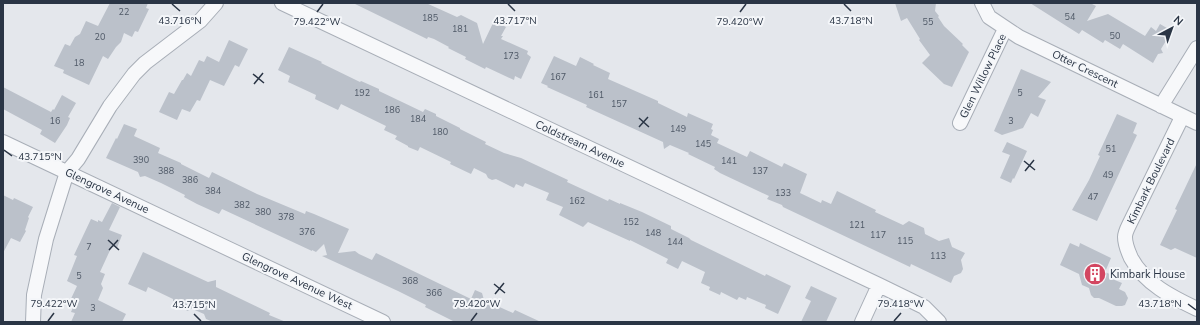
<svg xmlns="http://www.w3.org/2000/svg" width="1200" height="325" font-family="'Nunito Sans',sans-serif">
	<style>
		.building { fill: #bbc1ca }
		.lines { fill: none; stroke-linecap: round; stroke-linejoin: round }
		.minor-casing { stroke: #a8aeb7; stroke-width: 16 }
		.minor { stroke: #f7f8fa; stroke-width: 14 }
		.ticks { fill: none; stroke: #2a3545; stroke-width: 1.5 }
		.labels { text-anchor: middle; dominant-baseline: central; stroke-width: 4; stroke-linejoin: round; paint-order: stroke }
		.number-label { font-size: 9px; fill: #4e5866 }
		.street-label { font-size: 11px; fill: #2a3545; stroke: #f4f6f9 }
		.poi-label { font-size: 11px; fill: #2a3545; stroke: #f4f6f9; text-anchor: start }
		.ticks-label { font-size: 10px; text-anchor: middle; fill: #2a3545; stroke: #f4f6f9; stroke-width: 4; stroke-linejoin: round; paint-order: stroke }
	</style>
	<rect width="100%" height="100%" fill="#e4e7ec"/>
	<path class="building" d="M110,3H148L146,8L149,9L138,32L135,31L132,37L124,33L121,42L116,47L108,59L103,56L89,85L63,73L64,70L54,66L65,44L70,46L75,37L80,34L86,21L98,26Z
		M353,3H426L457,17L461,15L477,23L483,44L494,21L506,27L501,36H503L501,39L528,51L527,54L531,57L521,79L515,76L514,80L486,67L485,69L465,59L466,57L448,48L449,47L434,39L428,37L427,39Z
		M895,3H936L935,11L939,16L938,17L944,26L963,44L962,45L969,52L952,87L944,84L922,63L930,55L919,40L920,39L907,18L901,21Z
		M1030,3H1090L1096,6L1087,21L1108,14L1145,36L1151,27L1156,31L1160,24L1172,31L1161,49L1163,53L1158,54L1153,63L1123,44L1120,49L1105,40L1103,43L1082,30L1079,34Z
		M229,40L248,49L239,67L235,65L224,86L210,80L200,101L197,100L190,112L182,109L177,120L159,112L169,92L174,94L182,80H183L187,73L191,76L199,60L204,62L207,56L219,62Z
		M289,47L322,62L321,63L360,82L361,81L379,89V91L423,112L425,109L436,114V116L460,128V129L486,142L485,144L504,153L521,158L568,180L567,182L608,201L609,199L620,204V203L642,212L671,226V229L689,238L691,240L765,276L766,274L791,286L778,314L765,308L766,305L747,297L746,300L739,297L737,300L721,292L720,295L709,290L710,287L701,283L705,272L682,261L678,269L666,263L668,259L630,240V241L588,222L583,227L559,215L563,207L546,200L549,193L525,183L523,187L516,184L514,188L496,179L492,180L488,178L486,174L474,168L471,174L450,164L451,162L420,147L418,151L408,147V146L395,139L397,136L384,130L386,126L341,104L338,110L315,99L316,95L288,82L290,76L278,70Z
		M554,56L576,66L580,57L594,64L593,65L610,73L608,79L658,101V103L687,117L688,113L713,124L711,129L713,130L711,135L719,139L717,143L747,157L750,151L782,167L784,163L807,174L800,193L821,203L822,200L831,204L837,191L876,210L875,212L903,225L909,221L924,228L925,234L939,241L949,238L952,247L965,253L961,260L963,269L961,273L954,276L951,283L911,264L910,267L783,207L782,205L767,199L769,196L720,173L714,169L715,167L688,154L689,153L670,145L664,149L663,142L586,107L587,105L547,87L548,86L541,83Z
		M1021,69L1051,82L1038,97L1046,100L1038,117L1031,113L1023,128L1002,135L994,131Z
		M3,87L51,112L53,109L54,110L62,95L76,103L68,117L70,118L67,125L55,143L40,134L42,130L3,109Z
		M1117,114L1137,123L1133,133L1137,135L1097,221L1072,210L1089,180L1100,156L1098,155Z
		M124,124L137,129L134,136L160,148L158,153L181,163V164L209,178L212,172L257,194L305,214L306,211L314,214L349,229L338,253L355,251L359,254L372,260L376,253L471,299L475,290L482,293L484,300L513,313L515,310L541,322H455L425,307L426,305L398,291L322,256L327,255L324,244L316,252L312,250V251L222,209L219,214L197,204L184,197L185,195L161,183L145,176L140,177L138,172L106,158L116,138L117,139Z
		M1007,142L1027,151L1014,179L1013,178L1011,183L1000,178L1010,155L1002,152Z
		M1197,163V258L1175,248L1171,250L1160,245L1177,210L1175,209Z
		M3,195L13,200L14,198L33,207L28,217L29,218L25,230L26,231L20,242L11,238L3,253Z
		M112,203L120,207L109,230L122,235L117,248L112,246L100,272L105,274L101,284L103,288L98,300L126,314L122,322H71L75,313L71,312L74,305L69,303L77,286L67,281L77,256L74,255L91,219L98,222V220L102,222Z
		M1070,243L1079,247L1080,243L1111,258L1105,272L1112,275L1110,278L1122,283L1119,289L1125,292L1128,298L1125,305L1122,306H1116L1099,298H1094L1091,295L1089,288L1082,285L1079,274L1060,265Z
		M143,252L208,282L216,280V287L270,313L269,315L286,322H213L206,319L204,314L190,308L188,311L173,304L174,301H173V299L148,287L146,292L128,284Z
		M811,286L837,298L826,322H801L811,301L805,298Z"/>
	<g class="lines">
		<g class="minor-casing">
			<path id="minor" d="M282,3L879,285L924,307L939,322
				M982,3L989,17L1019,37L1197,123
				M1161,106L1197,48
				M1182,117L1129,225C1127,229 1125,233 1125,237C1125,245 1128,251 1131,258C1145,284 1172,297 1197,309
				M960,123L1005,29
				M3,142L383,322
				M33,322L34,295L46,239L67,172L78,159L110,106L134,74L145,63L200,21L216,3
				M862,322L879,285"/>
		</g>
		<use href="#minor" class="minor"/>
	</g>
	<path class="ticks" d="M172,4L180,11M508,4L515,11M844,4L851,11M317,12L323,4M740,12L746,4M253,74L264,83M254,84L263,73M639,118L649,127M639,127L648,117M4,150L12,156M1024,161L1035,170M1025,171L1034,160M108,240L119,250M109,250L118,240M494,284L505,293M495,294L504,283M1188,304L1196,310M194,314L201,321M48,321L54,313M471,321L477,313M894,321L901,313"/>
	<defs>
		<g id="building-disc" transform="scale(1.15)"><circle r="9.5" fill="#d34661" stroke="#f4f6f9"/><path d="M-4-6H4V6H1V3H-1V6H-4ZM-2.5-4.3h1.7v1.8h-1.7ZM.8-4.3h1.7v1.8H.8ZM-2.5-1h1.7V.8h-1.7ZM.8-1h1.7V.8H.8Z" fill="#fff"/></g>
	</defs>
	<g fill-rule="evenodd">
		<use href="#building-disc" x="1095" y="274"/>
	</g>
	<g class="labels">
		<g class="number-label">
			<text x="124" y="12">22</text>
			<text x="1070" y="17">54</text>
			<text x="430" y="18">185</text>
			<text x="928" y="22">55</text>
			<text x="460" y="29">181</text>
			<text x="1115" y="36">50</text>
			<text x="100" y="37">20</text>
			<text x="511" y="56">173</text>
			<text x="79" y="63">18</text>
			<text x="558" y="77">167</text>
			<text x="362" y="93">192</text>
			<text x="1020" y="93">5</text>
			<text x="596" y="95">161</text>
			<text x="619" y="104">157</text>
			<text x="392" y="110">186</text>
			<text x="418" y="119">184</text>
			<text x="55" y="121">16</text>
			<text x="1011" y="121">3</text>
			<text x="678" y="129">149</text>
			<text x="440" y="132">180</text>
			<text x="703" y="144">145</text>
			<text x="1111" y="149">51</text>
			<text x="141" y="160">390</text>
			<text x="729" y="161">141</text>
			<text x="166" y="171">388</text>
			<text x="760" y="171">137</text>
			<text x="1108" y="175">49</text>
			<text x="190" y="180">386</text>
			<text x="213" y="191">384</text>
			<text x="783" y="193">133</text>
			<text x="1093" y="197">47</text>
			<text x="577" y="201">162</text>
			<text x="242" y="205">382</text>
			<text x="263" y="212">380</text>
			<text x="286" y="217">378</text>
			<text x="631" y="222">152</text>
			<text x="857" y="225">121</text>
			<text x="307" y="232">376</text>
			<text x="653" y="233">148</text>
			<text x="878" y="235">117</text>
			<text x="905" y="241">115</text>
			<text x="675" y="242">144</text>
			<text x="89" y="247">7</text>
			<text x="938" y="256">113</text>
			<text x="79" y="276">5</text>
			<text x="410" y="281">368</text>
			<text x="434" y="293">366</text>
			<text x="93" y="308">3</text>
		</g>
		<g class="street-label">
			<text transform="translate(1085 69) rotate(26)">Otter Crescent</text>
			<text transform="translate(983 76) rotate(-64)">Glen Willow Place</text>
			<text transform="translate(580 144) rotate(25)">Coldstream Avenue</text>
			<text transform="translate(1151 181) rotate(-64)">Kimbark Boulevard</text>
			<text transform="translate(107 191) rotate(25)">Glengrove Avenue</text>
			<text transform="translate(297 281) rotate(25)">Glengrove Avenue West</text>
		</g>
		<g class="poi-label">
			<text x="1110" y="274">Kimbark House</text>
		</g>
	</g>
	<g class="ticks-label">
		<text x="180" y="24">43.716°N</text>
		<text x="515" y="24">43.717°N</text>
		<text x="851" y="24">43.718°N</text>
		<text x="317" y="25">79.422°W</text>
		<text x="740" y="25">79.420°W</text>
		<text x="40" y="160">43.715°N</text>
		<text x="54" y="307">79.422°W</text>
		<text x="477" y="307">79.420°W</text>
		<text x="901" y="307">79.418°W</text>
		<text x="1160" y="307">43.718°N</text>
		<text x="194" y="308">43.715°N</text>
	</g>
	<rect width="1200" height="325" fill="none" stroke="#2a3545" stroke-width="8"/>
	<g transform="translate(1172 28) rotate(41)" stroke="#f4f6f9" stroke-width="3" paint-order="stroke">
	<path d="M0-3L7 15L0 10L-7 15Z" fill="#2a3545"/>
	<text y="-6" font-size="11" font-weight="bold" text-anchor="middle" fill="#2a3545">N</text>
	</g>
</svg>
